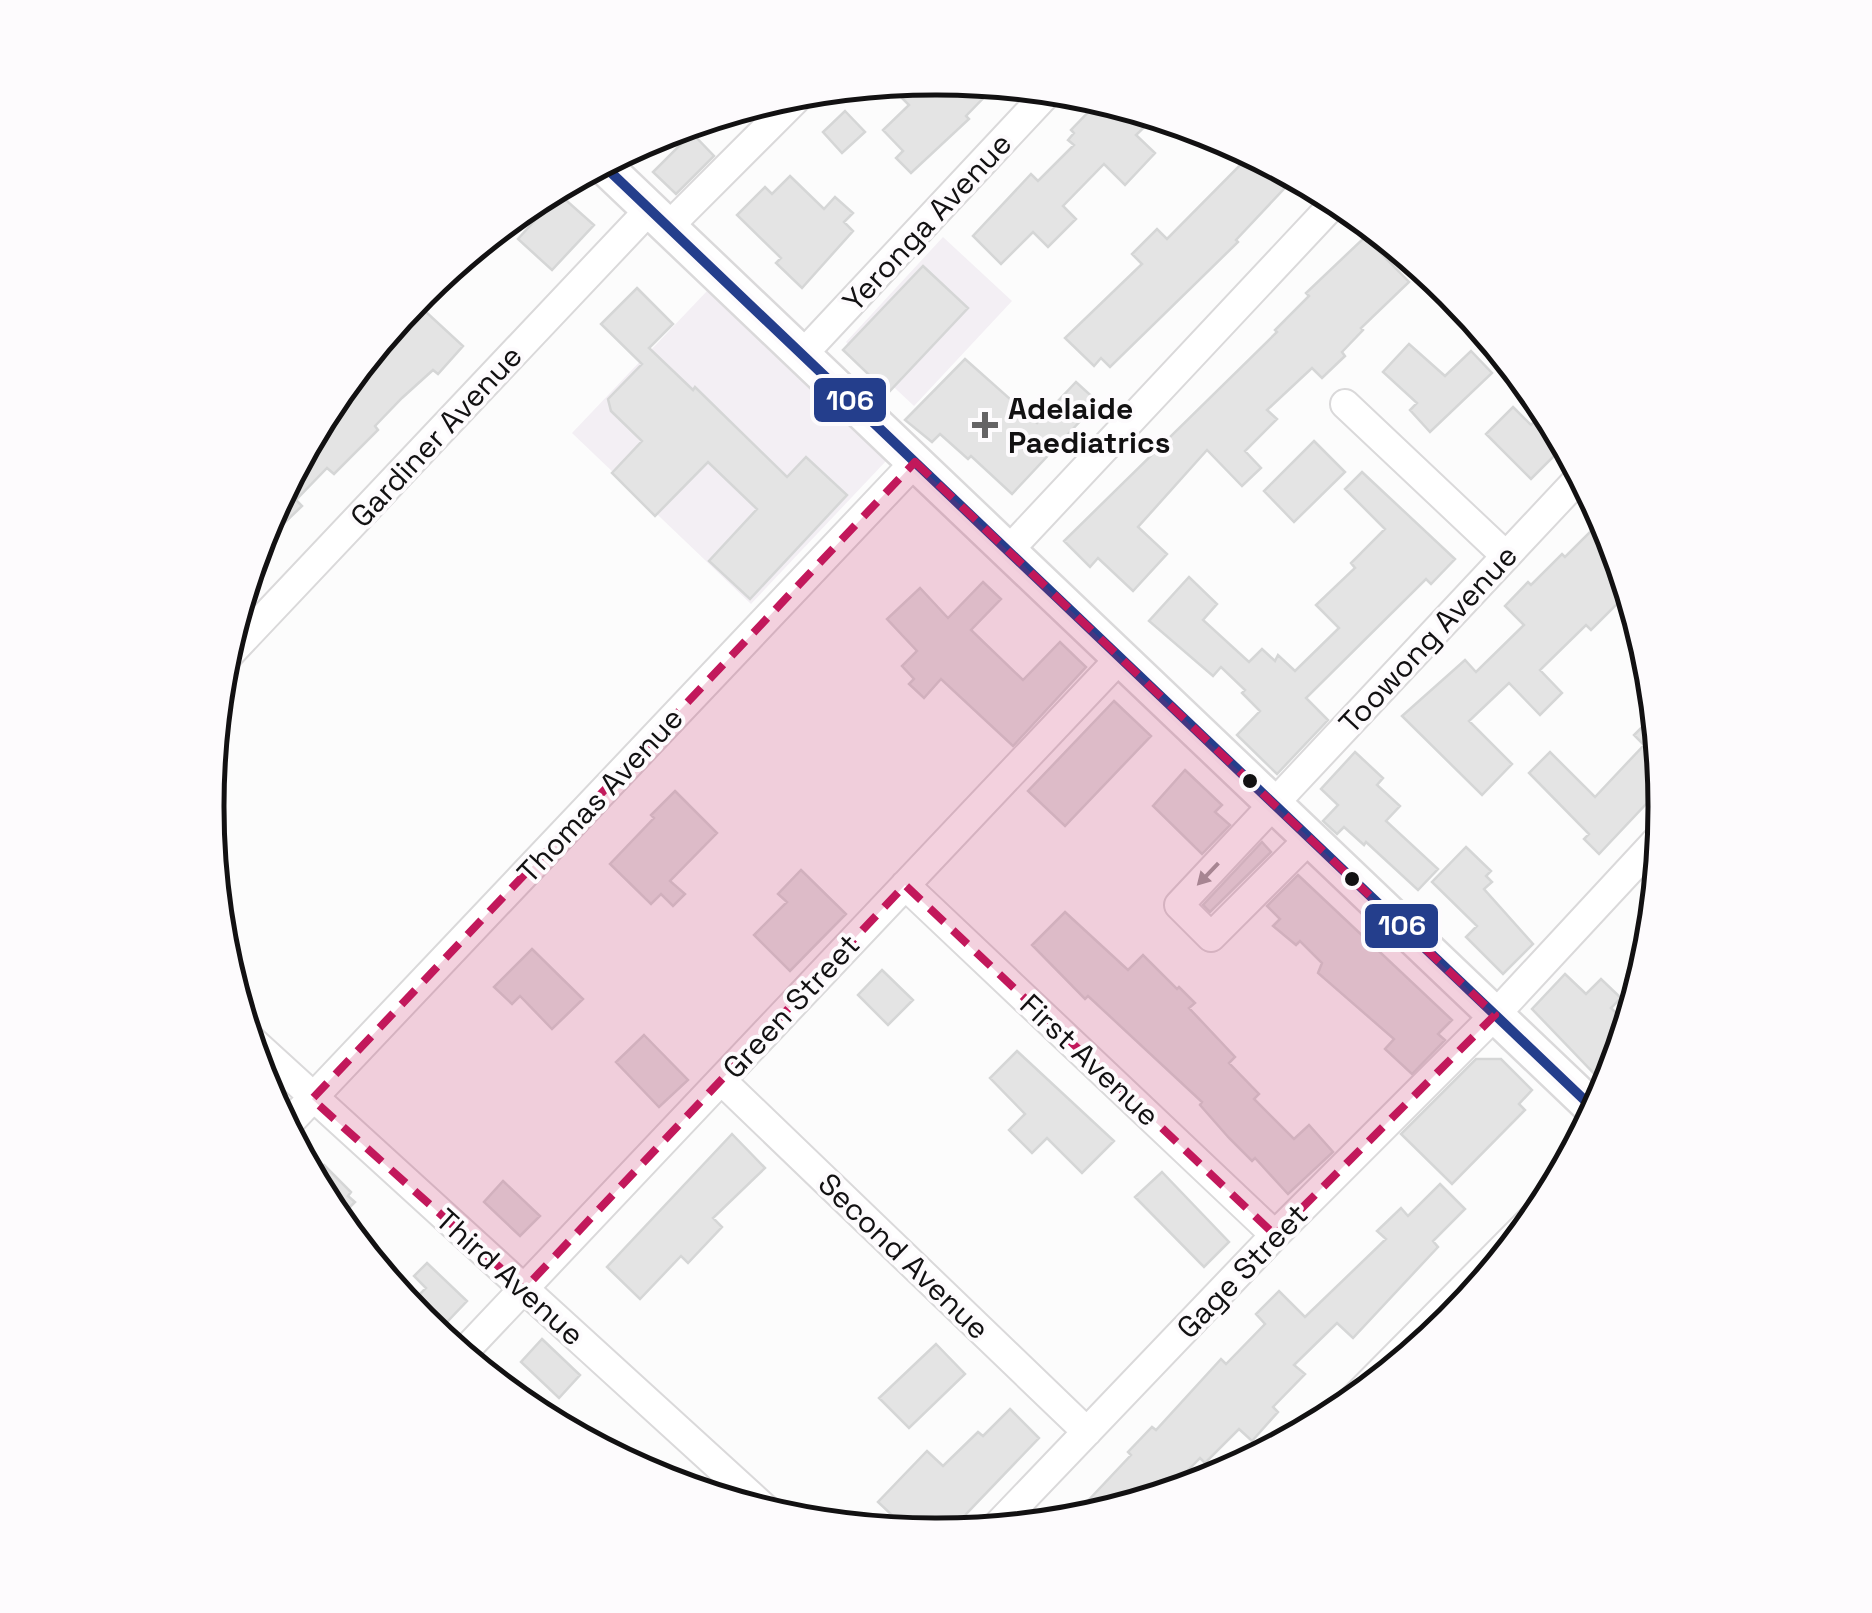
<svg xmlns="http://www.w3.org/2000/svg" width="1872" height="1613" font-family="'Space Grotesk',sans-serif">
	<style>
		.built { fill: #f3eff4 }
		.building { fill: #e4e4e4; stroke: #d5d6d6; stroke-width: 2.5 }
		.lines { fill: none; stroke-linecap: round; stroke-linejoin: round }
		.minor-casing { stroke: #dad9da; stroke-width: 32 }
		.major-casing { stroke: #dad9da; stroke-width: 40 }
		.minor { stroke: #fff; stroke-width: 28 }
		.major { stroke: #fff; stroke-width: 35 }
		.bus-1-casing { stroke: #fdfbfd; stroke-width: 18 }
		.bus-1 { stroke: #243e8c; stroke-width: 10 }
		.oneway { fill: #a0a0a0 }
		.marked { fill: #c2185b; fill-opacity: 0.2; stroke: #c2185b; stroke-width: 8; stroke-dasharray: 20 12; stroke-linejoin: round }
		.poi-dot { fill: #646364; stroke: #fdfbfd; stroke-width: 4 }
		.bus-dot { fill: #121112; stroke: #fdfbfd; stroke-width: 4 }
		.labels { text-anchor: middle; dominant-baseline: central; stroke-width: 8; stroke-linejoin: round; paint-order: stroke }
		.street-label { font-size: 30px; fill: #121112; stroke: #fdfbfd }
		.poi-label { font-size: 30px; font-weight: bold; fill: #121112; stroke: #fdfbfd; text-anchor: start }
		.rim { fill: none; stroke: #121112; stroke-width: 5 }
		.line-badge { stroke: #fdfbfd; stroke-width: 4 }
		.badge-label { font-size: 28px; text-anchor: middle; font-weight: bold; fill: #fff }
	</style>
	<rect width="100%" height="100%" fill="#fcfcfc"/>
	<path class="built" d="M943,237L1012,301L914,406L846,342Z
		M707,291L886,461L751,604L572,433Z"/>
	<path class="building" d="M937,78L997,84L966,116L969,119L911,173L896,158L903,151L883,130L909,105L894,90L903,81Z
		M1100,100L1157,115L1136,135L1155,153L1125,185L1104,164L1063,206L1076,219L1048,247L1033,232L1001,264L973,236L1031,174L1038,181L1074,145L1068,140L1074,133L1071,130Z
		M845,111L865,132L842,153L823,132Z
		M692,133L714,156L676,194L653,172Z
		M1252,153L1296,176L1236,240L1238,242L1110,367L1101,358L1094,366L1065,338L1142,264L1132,254L1157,229L1167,239Z
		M790,176L824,209L835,197L853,213L844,222L853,231L802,288L776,263L781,258L737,215L765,187L772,194Z
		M559,194L594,225L552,270L518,239Z
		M1365,237L1409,282L1361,328L1363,330L1342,352L1345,356L1322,378L1312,368L1267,410L1277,419L1245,451L1261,468L1242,486L1207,450L1138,527L1167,554L1133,591L1098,558L1090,567L1064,541L1277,332L1275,330L1309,296L1306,293Z
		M923,266L968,308L888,393L843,350Z
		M637,288L673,324L649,348L693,390L695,387L787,477L806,457L847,495L750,599L709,561L757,509L708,462L655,516L612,473L642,441L611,411L608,399L642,364L601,324Z
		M413,300L463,346L438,374L433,370L402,398L375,426L378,430L334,474L327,468L296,500L302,506L256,550L263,527L315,430L317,432L360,388L349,378Z
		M1409,344L1445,376L1471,351L1492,373L1430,432L1410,410L1417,403L1383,372Z
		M965,359L1037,423L1076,382L1098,402L1012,494L971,456L968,459L940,434L932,442L905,420Z
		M1513,407L1531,425L1546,409L1559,434L1550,444L1558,452L1531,479L1486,434Z
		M1314,441L1345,472L1294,522L1264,491Z
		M1362,472L1455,559L1431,584L1426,579L1306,698L1328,720L1277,774L1237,735L1260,711L1242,693L1245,690L1221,667L1213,676L1149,621L1189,577L1217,604L1203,620L1249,662L1262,649L1275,661L1278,655L1295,671L1339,628L1316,605L1355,568L1351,563L1385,529L1345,489Z
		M1604,518L1629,592L1591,630L1586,625L1540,670L1562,693L1540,715L1509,683L1469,721L1512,764L1482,795L1402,716L1465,660L1476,672L1524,625L1505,606L1528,582L1531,585L1562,554L1565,557Z
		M983,582L1001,599L971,630L1023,680L1060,642L1086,667L1013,746L941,679L924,698L909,684L914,679L902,666L917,651L887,619L920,588L948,618Z
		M1114,701L1151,736L1065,826L1028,791Z
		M1656,713L1663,786L1599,854L1584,839L1589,834L1529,773L1550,752L1595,797L1644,745L1634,735Z
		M1355,752L1383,778L1377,785L1400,806L1386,821L1438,869L1418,890L1366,842L1364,845L1344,827L1337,834L1323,821L1338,805L1321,789Z
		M1185,770L1222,805L1215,812L1230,825L1202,854L1153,806Z
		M675,791L717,833L670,881L685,894L673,906L661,894L651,904L610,864L654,818L651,815Z
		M1262,842L1271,852L1210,912L1203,905Z
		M1466,847L1491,871L1486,876L1492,882L1484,889L1533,944L1503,974L1466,937L1477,926L1432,882Z
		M801,870L846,914L790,971L754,935L787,902L778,894Z
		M1298,875L1452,1020L1438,1034L1445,1040L1412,1074L1385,1049L1394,1039L1318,973L1322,963L1300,941L1296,945L1273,926L1280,919L1267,906Z
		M1065,912L1128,970L1143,955L1177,989L1179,987L1195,1003L1189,1008L1235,1057L1229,1063L1259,1094L1254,1099L1294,1139L1309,1125L1333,1152L1288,1194L1255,1158L1252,1161L1229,1138L1200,1105L1202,1102L1088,996L1085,999L1032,945Z
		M532,949L583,999L552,1029L520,996L512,1004L494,987Z
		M882,970L913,1000L888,1025L858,995Z
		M1565,974L1586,994L1601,979L1621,998L1611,1008L1628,1025L1608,1088L1532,1009Z
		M644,1035L688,1080L659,1107L616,1062Z
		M1017,1051L1114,1141L1082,1173L1047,1138L1032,1153L1009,1130L1025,1114L990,1078Z
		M1476,1059H1501L1532,1090L1519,1104L1525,1110L1452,1184L1401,1134Z
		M732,1134L765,1168L713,1218L722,1227L688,1263L681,1256L640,1299L607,1267Z
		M324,1165L351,1192L348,1196L355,1202L337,1220L312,1178Z
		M1162,1172L1229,1242L1204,1267L1135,1197Z
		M503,1181L540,1216L520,1236L484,1202Z
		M1440,1184L1465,1209L1433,1241L1438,1247L1353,1338L1337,1323L1294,1365L1305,1374L1273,1407L1278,1412L1252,1441L1239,1429L1205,1463L1200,1458L1163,1496L1067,1523L1131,1455L1128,1452L1152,1427L1156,1430L1221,1359L1226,1364L1265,1324L1256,1314L1279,1291L1305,1317L1386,1239L1377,1231L1401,1208L1408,1216Z
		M427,1263L467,1301L447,1322L419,1295L426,1288L414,1276Z
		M542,1339L580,1375L559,1398L521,1362Z
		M936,1344L965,1374L909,1428L879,1398Z
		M1010,1409L1039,1438L947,1534L882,1530L894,1517L878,1502L927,1451L943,1466L978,1432L983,1436Z"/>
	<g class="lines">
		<g class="minor-casing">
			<path id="minor" d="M669,226L805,90
				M803,354L1051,89
				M1345,404L1506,556
				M1009,550L1338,199
				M221,663L650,209
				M1310,838L1211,937L1179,905L1582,475
				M905,885L1275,1235
				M248,1037L772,1515
				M721,1080L1087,1432
				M285,1127L915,462
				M461,1355L1121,657
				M1340,1413L1546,1205
				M993,1530L1275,1235L1495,1015L1662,835"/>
		</g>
		<g class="major-casing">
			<path id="major" d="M601,163L1596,1111"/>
		</g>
		<use href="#minor" class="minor"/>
		<use href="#major" class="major"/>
		<g class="bus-1-casing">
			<path id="bus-1" d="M601,163L1596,1111"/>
		</g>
		<use href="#bus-1" class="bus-1"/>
	</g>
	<defs><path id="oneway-solid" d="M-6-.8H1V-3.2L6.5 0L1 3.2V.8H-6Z" transform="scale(2.5)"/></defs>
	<use class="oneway" href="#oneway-solid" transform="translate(1208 874) rotate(134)"/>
	<path class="marked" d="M915,462L1495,1015L1275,1235L905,885L524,1289L312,1099Z"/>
	<path class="poi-dot" d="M980 410h10v10h10v10h-10v10h-10v-10h-10v-10h10z"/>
	<g class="bus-dot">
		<circle cx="1250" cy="781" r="9"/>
		<circle cx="1352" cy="879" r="9"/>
	</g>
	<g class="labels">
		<g class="street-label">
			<text transform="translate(927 222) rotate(-47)">Yeronga Avenue</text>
			<text transform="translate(436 436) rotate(-47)">Gardiner Avenue</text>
			<text transform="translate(1428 639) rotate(-47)">Toowong Avenue</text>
			<text transform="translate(600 795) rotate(-47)">Thomas Avenue</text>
			<text transform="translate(791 1006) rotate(-47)">Green Street</text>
			<text transform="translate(1090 1060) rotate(43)">First Avenue</text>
			<text transform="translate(904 1256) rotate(44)">Second Avenue</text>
			<text transform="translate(1242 1271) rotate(-46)">Gage Street</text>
			<text transform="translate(510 1277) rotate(42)">Third Avenue</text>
		</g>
		<g class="poi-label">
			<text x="1008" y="408">Adelaide<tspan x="1008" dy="34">Paediatrics</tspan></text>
		</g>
	</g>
	<path d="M0 0H1872V1613H0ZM935 95H937A711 711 0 0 1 1648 806V807A711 711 0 0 1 937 1518H935A711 711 0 0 1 224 807V806A711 711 0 0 1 935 95Z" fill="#fdfbfd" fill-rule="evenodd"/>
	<path class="rim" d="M935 95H937A711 711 0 0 1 1648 806V807A711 711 0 0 1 937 1518H935A711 711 0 0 1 224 807V806A711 711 0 0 1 935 95Z"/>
	<g class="line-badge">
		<rect x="812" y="376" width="76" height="48" rx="10" fill="#243e8c"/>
		<rect x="1363" y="902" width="77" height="48" rx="10" fill="#243e8c"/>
	</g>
	<g class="badge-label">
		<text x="850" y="410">106</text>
		<text x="1402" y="935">106</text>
	</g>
</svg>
